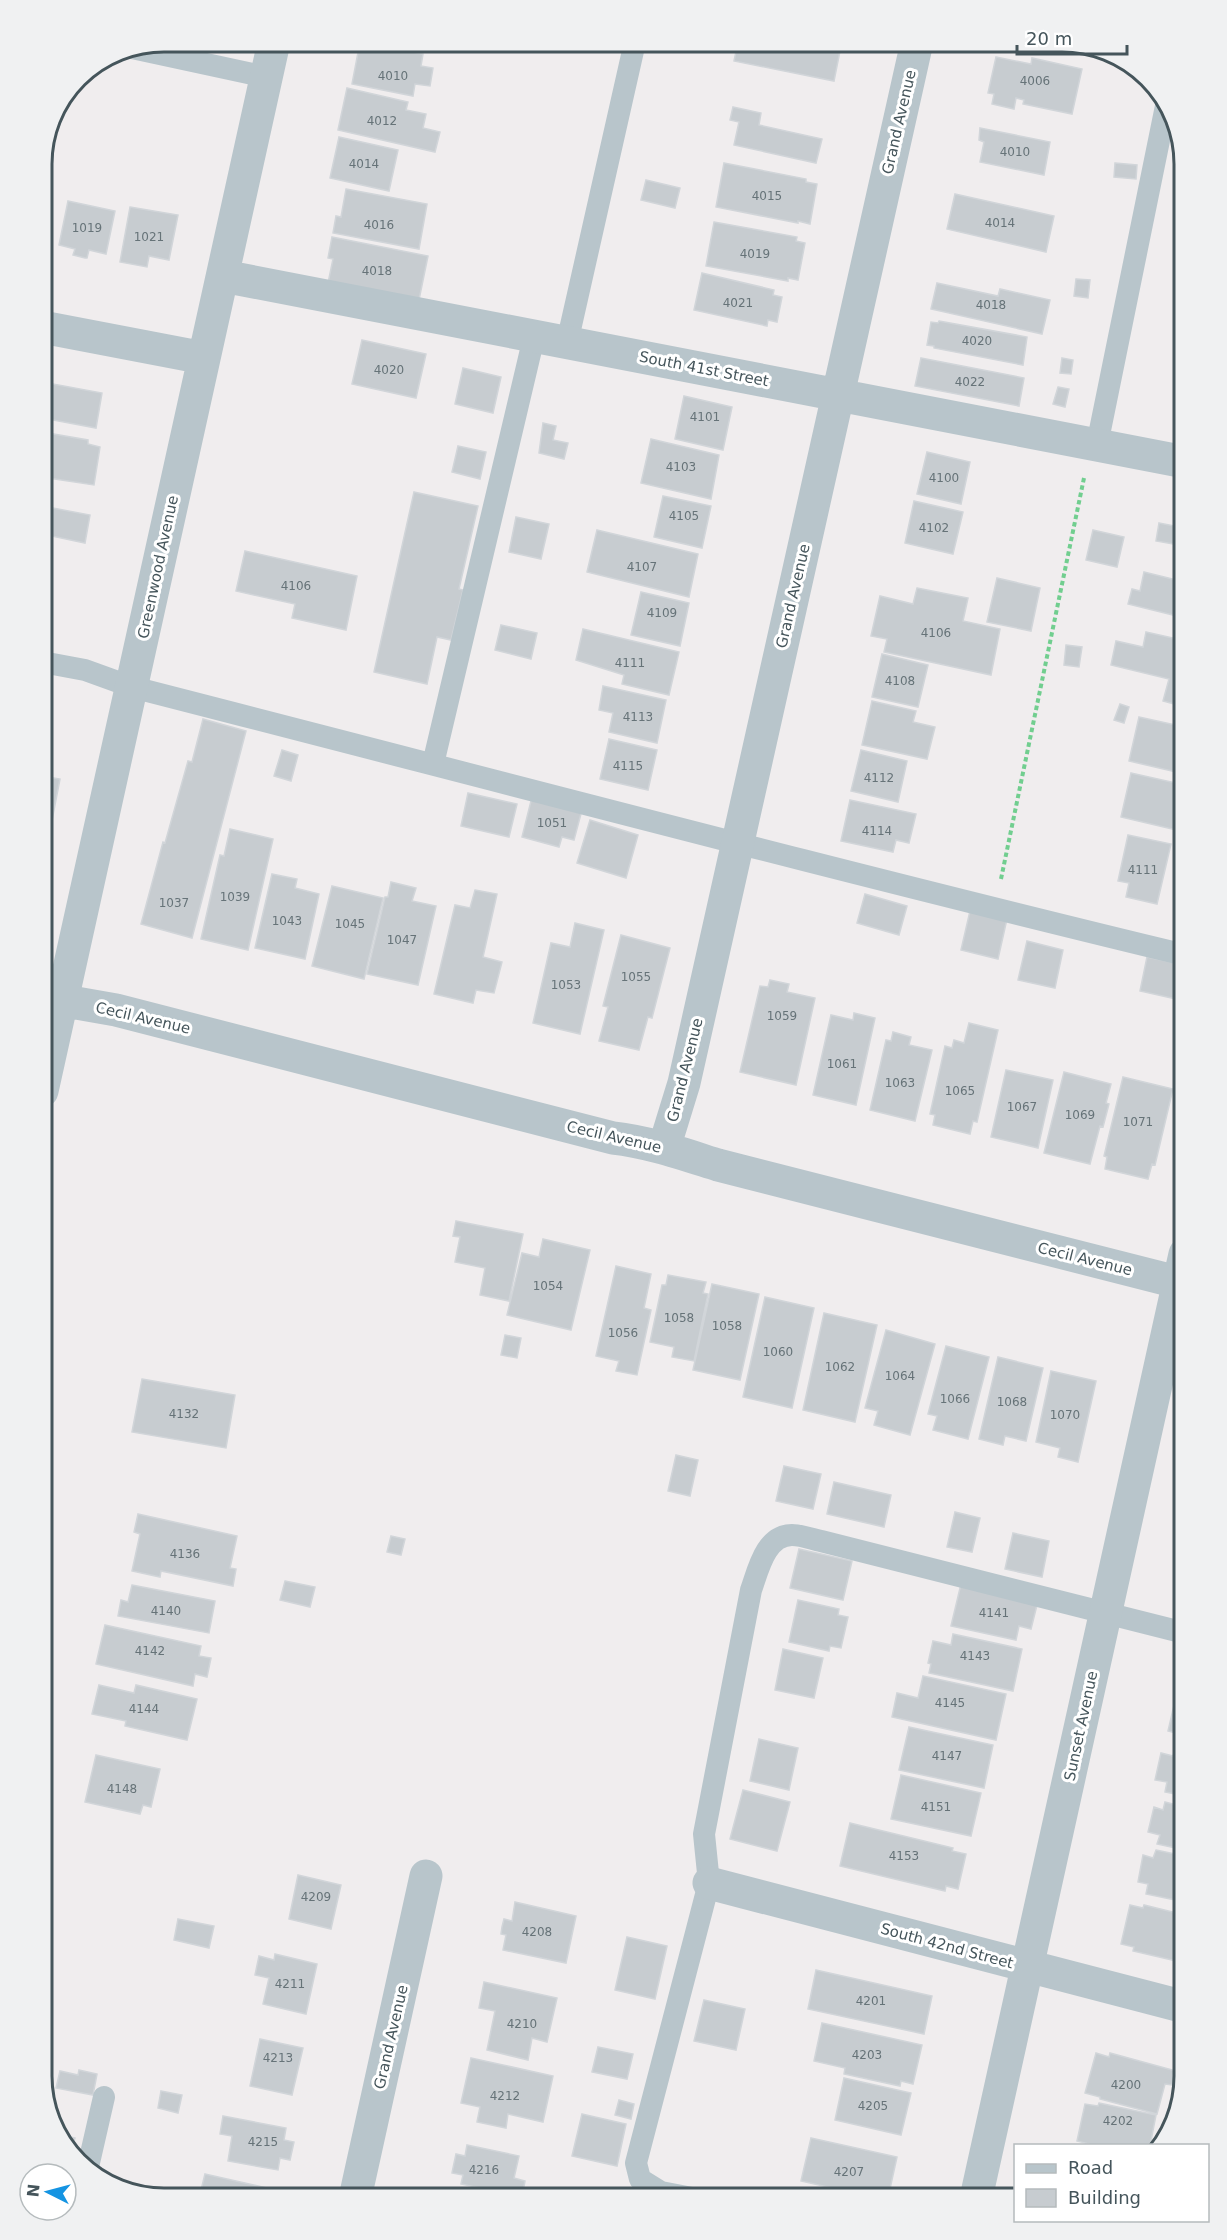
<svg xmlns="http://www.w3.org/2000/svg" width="1227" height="2240" font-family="'DejaVu Sans',sans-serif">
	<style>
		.building { fill: #c7ccd0; stroke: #d1d5d9; stroke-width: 1.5 }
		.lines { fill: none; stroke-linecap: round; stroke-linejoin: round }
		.path { stroke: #71ce8f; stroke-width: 4; stroke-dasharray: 4.5 3; stroke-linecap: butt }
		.lane { stroke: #b8c5cb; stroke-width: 22 }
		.street { stroke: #b8c5cb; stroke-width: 33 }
		.labels { text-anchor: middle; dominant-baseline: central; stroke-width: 6; stroke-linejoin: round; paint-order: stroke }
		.number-label { font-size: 12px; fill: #667378 }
		.street-label { font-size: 15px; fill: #45555b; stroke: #fff }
		.rim { fill: none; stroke: #45555b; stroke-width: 3 }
	</style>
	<rect width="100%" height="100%" fill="#f0edee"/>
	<path class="building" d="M360,42L423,54L421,66L433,68L430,86L415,84L413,96L352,84Z
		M738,42H821L841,46L834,81L734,61Z
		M996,57L1031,64L1032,58L1082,69L1072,114L1023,104L1024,100L1016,98L1014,109L992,104L994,94L988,93Z
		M347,88L408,102L406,110L426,114L423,128L440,132L435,152L338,130Z
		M733,107L761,113L759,125L822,139L816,163L734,145L739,122L730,120Z
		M980,128L1050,142L1044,175L980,162L984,142L979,140Z
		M339,137L398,150L389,191L330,178Z
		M724,163L806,179V182L817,184L810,224L798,221V223L716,207Z
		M1115,163L1137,165L1136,179L1114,177Z
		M646,180L680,188L675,208L641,200Z
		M346,189L427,204L419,249L333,233L336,216L341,217Z
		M42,194H47L42,229Z
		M955,194L1054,216L1046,252L947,229Z
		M68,201L115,211L106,254L89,250L87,258H85L73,255L75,249L59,245Z
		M130,207L178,215L169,260L149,256L147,267L120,262Z
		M714,222L797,237L796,241L805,243L798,280L788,278V281L706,266Z
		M332,237L428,256L419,300L328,283L333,259L328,258Z
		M702,273L774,290L773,295L782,297L777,322L768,320L767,326L694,310Z
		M1076,279L1090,280L1088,298L1074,296Z
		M937,283L998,296L1000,289L1050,300L1042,334L931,309Z
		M939,321L1027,337L1023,365L934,348V346L927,345L931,322L938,323Z
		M362,340L426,354L416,398L352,384Z
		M921,358L1024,378L1019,406L915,386Z
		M1062,358L1073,360L1071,374L1060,373Z
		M463,368L501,377L493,413L455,404Z
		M42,382L102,393L96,428L42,418Z
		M1058,387L1069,389L1065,407L1053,404Z
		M684,396L732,407L723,450L675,439Z
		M543,423L556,426L553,440L568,443L564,459L539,453Z
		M42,432L88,440V444L100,447L94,485L42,477Z
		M651,439L719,455L711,499L641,483Z
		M458,446L486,452L480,479L452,472Z
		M927,452L970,462L961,504L917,494Z
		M1181,484L1185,485V513L1175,511Z
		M414,492L478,506L459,589L463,590L451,640L437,637L427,684L374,672Z
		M663,496L711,506L702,548L654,537Z
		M914,501L963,512L953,554L905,543Z
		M42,506L90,515L85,543L42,534Z
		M516,517L549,524L541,559L509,552Z
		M1159,523L1185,528V546L1156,541Z
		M597,530L698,554L689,597L587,572Z
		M1093,530L1124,537L1117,567L1086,560Z
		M245,551L357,576L346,630L292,618L295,604L236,591Z
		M1144,572L1185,582V618L1128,604L1132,589L1140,591Z
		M997,578L1040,588L1031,631L987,622Z
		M917,588L968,598L963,621L1000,629L991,675L884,652L887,639L871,636L880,596L913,604Z
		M641,592L689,603L680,646L631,635Z
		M501,625L537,633L531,659L495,650Z
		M583,629L679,652L669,695L622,684L624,675L576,660Z
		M1146,632L1182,640L1178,655L1185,657V707L1163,701L1169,679L1111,665L1116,641L1143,647Z
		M1066,645L1082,647L1079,667L1064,665Z
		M882,654L928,665L918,707L872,697Z
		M603,686L666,700L657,743L609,732L613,713L599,710Z
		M872,701L916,711L913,722L935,727L927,759L862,745Z
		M1120,704L1129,707L1124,723L1114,720Z
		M1139,717L1185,727V774L1129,761Z
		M203,719L246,731L192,938L141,924L163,842L165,843L188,761L192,762Z
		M609,739L657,750L648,790L600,779Z
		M282,750L298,755L291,781L274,776Z
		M861,750L907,761L898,802L851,791Z
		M1131,773L1185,785V832L1121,817Z
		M42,776L60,779L42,872Z
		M468,793L517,804L509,837L461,826Z
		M532,797L582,810L574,840L562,837L559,847L522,837Z
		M850,800L916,814L909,843L896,840L893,852L841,841Z
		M590,820L638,835L626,878L577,863Z
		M230,829L273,839L248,950L201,939L220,855L224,856Z
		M1128,835L1171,844L1157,904L1126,897L1129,883L1118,881Z
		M272,874L297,879L295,888L319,894L305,959L255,948Z
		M391,882L416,888L412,901L436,906L418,985L367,974L385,897H388Z
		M332,886L383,898L364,979L312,966Z
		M475,890L497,894L483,957L502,962L494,993L476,990L473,1003L434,994L455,905L470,908Z
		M865,894L907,906L899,935L857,923Z
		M970,911L1007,919L998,959L961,950Z
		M575,923L604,930L580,1034L533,1023L551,943L570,947Z
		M621,935L670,948L652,1018L648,1017L639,1050L599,1041L608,1007L603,1006Z
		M1027,941L1063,950L1055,988L1018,980Z
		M1147,957L1185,965V1001L1140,991Z
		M770,980L789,984L787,992L815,998L796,1085L740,1072L760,986L768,987Z
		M854,1013L875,1018L856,1105L813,1095L831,1015L853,1020Z
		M969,1023L998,1030L977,1122L973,1121L970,1134L933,1125L935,1115L930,1114L945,1046L952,1048L954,1040L964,1043Z
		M893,1032L911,1037L909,1045L932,1050L915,1121L870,1110L886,1040L891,1041Z
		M1006,1070L1053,1080L1038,1148L991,1137Z
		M1064,1072L1111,1084L1106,1103L1109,1104L1103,1127L1100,1126L1090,1164L1044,1153Z
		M1123,1077L1173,1089L1155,1165L1152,1164L1148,1179L1105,1169L1107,1157L1104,1156Z
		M456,1221L523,1234L509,1301L480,1295L485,1268L455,1262L460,1237L453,1236Z
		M543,1239L590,1250L571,1330L507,1315L522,1253L539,1257Z
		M616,1266L651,1274L644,1308L651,1310L637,1375L616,1371L619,1361L596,1356Z
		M668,1275L706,1282L703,1293L708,1294L694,1361L672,1357L674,1347L650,1342L662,1285H666Z
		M712,1284L759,1294L740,1380L693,1370Z
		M765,1297L814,1308L792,1408L743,1397Z
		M824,1313L877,1325L855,1422L803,1410Z
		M886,1330L935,1344L910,1435L874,1425L878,1411L865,1408Z
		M505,1335L521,1338L517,1358L501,1355Z
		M946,1346L989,1357L968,1439L933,1430L937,1416L928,1414Z
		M998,1357L1043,1368L1026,1441L1005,1436L1003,1445L979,1439Z
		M1051,1371L1096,1381L1078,1462L1058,1457L1060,1448L1036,1442Z
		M142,1379L235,1395L226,1448L132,1432Z
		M676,1455L698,1460L690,1496L668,1491Z
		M784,1466L821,1474L813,1509L776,1501Z
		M834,1482L891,1495L884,1527L827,1514Z
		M955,1512L980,1518L972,1552L947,1547Z
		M138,1514L237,1536L230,1568L236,1569L233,1586L161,1571L160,1577L132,1571L140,1534L134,1532Z
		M1013,1533L1049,1541L1042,1577L1005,1569Z
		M391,1536L405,1539L401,1555L387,1552Z
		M799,1549L852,1561L843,1600L790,1588Z
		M285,1581L315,1587L310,1607L280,1600Z
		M961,1584L1038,1601L1031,1629L1019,1626L1016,1640L951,1626Z
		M132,1585L215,1601L209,1633L118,1616L121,1600L128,1602Z
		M798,1600L839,1609L838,1615L848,1617L841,1648L830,1646L829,1651L789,1642Z
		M105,1625L201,1646L199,1656L211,1658L207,1677L195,1674L193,1686L96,1664Z
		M953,1634L1022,1649L1013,1691L929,1673L931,1664L928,1663L933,1641L951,1645Z
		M783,1649L823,1658L814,1698L775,1690Z
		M923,1676L1006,1694L996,1740L892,1717L897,1693L918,1698Z
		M99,1685L134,1693L136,1685L197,1699L187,1740L125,1726L126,1721L92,1714Z
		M1174,1705L1185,1707V1744L1178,1743L1180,1734L1168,1731Z
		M909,1727L993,1745L984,1788L899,1770Z
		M759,1739L798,1748L789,1790L750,1781Z
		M1176,1746L1185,1748V1796L1165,1792L1167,1782L1155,1780L1161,1753L1173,1756Z
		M96,1755L160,1769L151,1807L143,1805L140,1814L85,1802Z
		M901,1775L981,1793L971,1836L891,1819Z
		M743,1790L790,1802L777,1851L730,1839Z
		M1165,1802L1185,1807V1850L1157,1844L1160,1835L1148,1832L1154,1807L1163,1810Z
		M42,1818L48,1819L42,1847Z
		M850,1823L953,1848L952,1851L966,1854L958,1889L946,1886L945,1891L840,1866Z
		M1156,1850L1185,1856V1902L1146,1894L1148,1884L1138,1882L1143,1855L1153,1858Z
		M298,1875L341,1885L331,1929L289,1919Z
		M515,1902L576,1916L566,1963L503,1950L506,1935L501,1934L502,1927L504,1919L512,1921Z
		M1130,1905L1143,1908L1144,1905L1185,1915V1963L1133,1951L1134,1947L1121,1944Z
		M178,1919L214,1926L209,1948L174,1940Z
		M627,1937L667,1946L655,1999L615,1990Z
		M275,1954L317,1964L306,2014L263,2004L269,1978L255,1975L259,1956L274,1960Z
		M816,1970L932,1996L924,2034L808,2009Z
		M484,1982L557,1998L547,2042L532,2038L528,2060L487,2050L495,2011L479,2008Z
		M704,2000L745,2009L736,2050L694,2041Z
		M822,2023L922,2045L913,2084L901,2081L900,2086L844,2074L845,2068L814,2061Z
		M260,2039L303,2048L292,2095L250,2086Z
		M598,2047L633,2054L627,2079L592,2072Z
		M1096,2053L1109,2057L1110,2053L1176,2071L1172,2085L1165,2084L1157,2114L1100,2099V2097L1085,2093Z
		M471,2058L553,2076L543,2122L508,2114L506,2128L477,2122L480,2107L461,2103Z
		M79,2070L97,2074L93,2095L56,2088L60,2071L78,2075Z
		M844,2078L911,2093L901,2135L835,2120Z
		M161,2091L182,2095L178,2113L158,2108Z
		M619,2100L634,2104L631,2119L615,2115Z
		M1099,2103L1156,2115L1150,2146H1089V2144L1077,2141L1085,2104L1098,2106Z
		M582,2114L626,2124L617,2166L572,2156Z
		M223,2116L286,2128L284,2140L294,2142L290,2160L280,2158L278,2170L228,2161L232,2136L220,2134Z
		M61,2135L75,2138L72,2148Z
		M811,2138L897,2157L888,2198H876L801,2181Z
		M467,2145L519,2156L514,2178L525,2181L522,2197L461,2184L463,2175L452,2173L453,2168L456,2154L465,2156Z
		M205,2174L280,2191L279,2198H199Z"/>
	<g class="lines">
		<path class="path" d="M1001,879L1084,478"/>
		<path class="lane" d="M132,48L267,77
			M567,343L635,42
			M1097,445L1166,106
			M42,662L85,670L132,687C483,777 833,870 1185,955
			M433,764L534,337
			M88,2167L104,2097
			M692,2198L661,2192L640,2179L636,2163L709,1883L704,1834L751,1590C758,1571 765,1535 792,1535C801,1535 812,1539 821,1541L1185,1633"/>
		<path class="street" d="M223,276L1185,462
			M42,327L204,358
			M42,997L116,1010L613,1138C649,1142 683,1154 718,1165L1185,1284
			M42,1091L274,42
			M664,1148L684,1083L917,42
			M709,1883L1185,2007
			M355,2198L426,1876
			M976,2198L1185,1254"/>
	</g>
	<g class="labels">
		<g class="number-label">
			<text x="393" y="76">4010</text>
			<text x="1035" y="81">4006</text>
			<text x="382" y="121">4012</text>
			<text x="1015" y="152">4010</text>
			<text x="364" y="164">4014</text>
			<text x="767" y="196">4015</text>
			<text x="1000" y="223">4014</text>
			<text x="379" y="225">4016</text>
			<text x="87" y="228">1019</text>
			<text x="149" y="237">1021</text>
			<text x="755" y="254">4019</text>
			<text x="377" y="271">4018</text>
			<text x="738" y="303">4021</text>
			<text x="991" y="305">4018</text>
			<text x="977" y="341">4020</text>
			<text x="389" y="370">4020</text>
			<text x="970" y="382">4022</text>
			<text x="705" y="417">4101</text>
			<text x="681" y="467">4103</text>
			<text x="944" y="478">4100</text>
			<text x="684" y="516">4105</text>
			<text x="934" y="528">4102</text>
			<text x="642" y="567">4107</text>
			<text x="296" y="586">4106</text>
			<text x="662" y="613">4109</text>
			<text x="936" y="633">4106</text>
			<text x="630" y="663">4111</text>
			<text x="900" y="681">4108</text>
			<text x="638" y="717">4113</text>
			<text x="628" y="766">4115</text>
			<text x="879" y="778">4112</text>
			<text x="552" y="823">1051</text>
			<text x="877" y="831">4114</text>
			<text x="1143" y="870">4111</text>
			<text x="235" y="897">1039</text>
			<text x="174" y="903">1037</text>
			<text x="287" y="921">1043</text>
			<text x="350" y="924">1045</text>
			<text x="402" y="940">1047</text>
			<text x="636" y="977">1055</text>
			<text x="566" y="985">1053</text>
			<text x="782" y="1016">1059</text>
			<text x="842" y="1064">1061</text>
			<text x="900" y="1083">1063</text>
			<text x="960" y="1091">1065</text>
			<text x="1022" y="1107">1067</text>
			<text x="1080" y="1115">1069</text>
			<text x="1138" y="1122">1071</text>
			<text x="548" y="1286">1054</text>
			<text x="679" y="1318">1058</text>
			<text x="727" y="1326">1058</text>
			<text x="623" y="1333">1056</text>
			<text x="778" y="1352">1060</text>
			<text x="840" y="1367">1062</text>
			<text x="900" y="1376">1064</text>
			<text x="955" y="1399">1066</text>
			<text x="1012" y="1402">1068</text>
			<text x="184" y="1414">4132</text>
			<text x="1065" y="1415">1070</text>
			<text x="185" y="1554">4136</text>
			<text x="166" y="1611">4140</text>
			<text x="994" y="1613">4141</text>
			<text x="150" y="1651">4142</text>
			<text x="975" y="1656">4143</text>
			<text x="950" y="1703">4145</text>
			<text x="144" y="1709">4144</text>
			<text x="947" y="1756">4147</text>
			<text x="122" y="1789">4148</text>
			<text x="936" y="1807">4151</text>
			<text x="904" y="1856">4153</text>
			<text x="316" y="1897">4209</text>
			<text x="537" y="1932">4208</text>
			<text x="290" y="1984">4211</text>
			<text x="871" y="2001">4201</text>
			<text x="522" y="2024">4210</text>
			<text x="867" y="2055">4203</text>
			<text x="278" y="2058">4213</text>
			<text x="1126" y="2085">4200</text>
			<text x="505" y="2096">4212</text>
			<text x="873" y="2106">4205</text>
			<text x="1118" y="2121">4202</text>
			<text x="263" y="2142">4215</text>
			<text x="484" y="2170">4216</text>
			<text x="849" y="2172">4207</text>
		</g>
		<g class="street-label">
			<text transform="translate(899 122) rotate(-77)">Grand Avenue</text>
			<text transform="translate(704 369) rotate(11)">South 41st Street</text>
			<text transform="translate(158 567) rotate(-78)">Greenwood Avenue</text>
			<text transform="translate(793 596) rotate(-77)">Grand Avenue</text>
			<text transform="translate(143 1018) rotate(13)">Cecil Avenue</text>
			<text transform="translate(685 1070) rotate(-76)">Grand Avenue</text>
			<text transform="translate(614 1137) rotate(13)">Cecil Avenue</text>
			<text transform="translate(1085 1259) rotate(14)">Cecil Avenue</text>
			<text transform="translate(1081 1726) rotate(-78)">Sunset Avenue</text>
			<text transform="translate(947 1946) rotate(15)">South 42nd Street</text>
			<text transform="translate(391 2037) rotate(-77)">Grand Avenue</text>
		</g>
	</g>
	<path d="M0 0H1227V2240H0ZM164 52H1062A112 112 0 0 1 1174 164V2076A112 112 0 0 1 1062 2188H164A112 112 0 0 1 52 2076V164A112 112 0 0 1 164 52Z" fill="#f0f1f2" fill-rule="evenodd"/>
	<path class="rim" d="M164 52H1062A112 112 0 0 1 1174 164V2076A112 112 0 0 1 1062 2188H164A112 112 0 0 1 52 2076V164A112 112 0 0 1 164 52Z"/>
	<rect x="1014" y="2144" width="195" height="78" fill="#ffffff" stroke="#b5bbbd" stroke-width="1.5"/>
	<rect x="1026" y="2164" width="30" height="9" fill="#b8c5cb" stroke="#b5bbbd" stroke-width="1.5"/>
	<text x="1068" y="2174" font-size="18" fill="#45555b">Road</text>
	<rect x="1026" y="2189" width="30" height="18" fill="#c7ccd0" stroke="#b5bbbd" stroke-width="1.5"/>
	<text x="1068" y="2204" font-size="18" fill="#45555b">Building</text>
	<g transform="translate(48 2192) rotate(276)"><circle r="28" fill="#ffffff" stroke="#b5bbbd" stroke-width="1.5"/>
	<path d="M0-4.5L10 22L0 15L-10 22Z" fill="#1594e2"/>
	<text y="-9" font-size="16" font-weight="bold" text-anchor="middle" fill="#45555b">N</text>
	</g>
	<path d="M1017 45v9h110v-9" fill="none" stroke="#45555b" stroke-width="3"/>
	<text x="1026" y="45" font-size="18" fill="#45555b" stroke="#ffffff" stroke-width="4.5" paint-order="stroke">20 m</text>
</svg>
